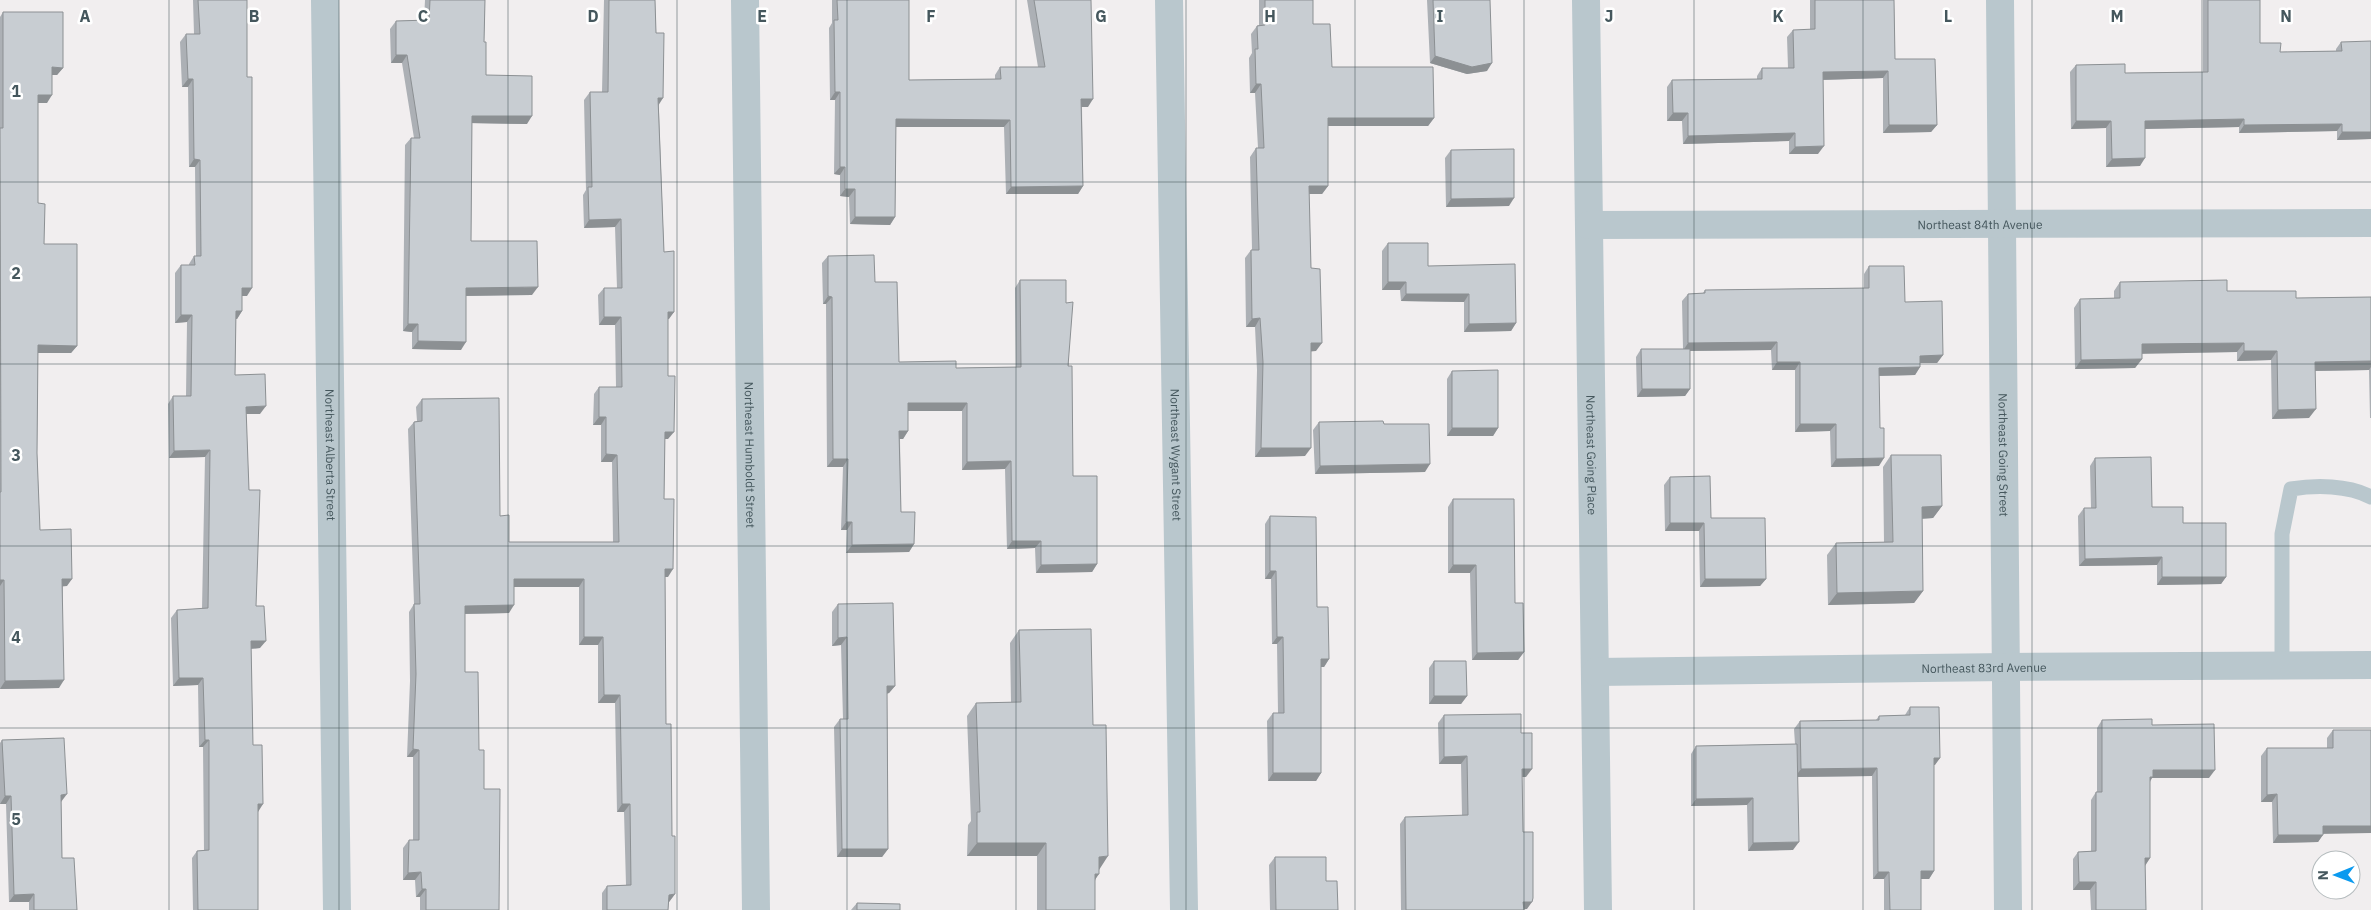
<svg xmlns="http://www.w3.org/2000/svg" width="2371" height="910" font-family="'IBM Plex Sans',sans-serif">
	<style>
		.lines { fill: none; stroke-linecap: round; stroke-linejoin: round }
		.service { stroke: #b9c7cd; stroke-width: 15 }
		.minor { stroke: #b9c7cd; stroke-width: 28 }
		.wall { fill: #acb0b5 }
		.shaded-wall { fill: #8c9093 }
		.building { fill: #c8cdd2; stroke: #8c9093 }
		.grid { fill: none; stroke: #45575d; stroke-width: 1; stroke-opacity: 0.55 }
		.labels { text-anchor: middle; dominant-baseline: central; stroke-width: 5; stroke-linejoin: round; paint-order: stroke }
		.street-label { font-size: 12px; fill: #45575d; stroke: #fff }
		.grid-label { font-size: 16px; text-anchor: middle; font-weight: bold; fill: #45575d; stroke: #fff; stroke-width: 5; stroke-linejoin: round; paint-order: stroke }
	</style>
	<rect width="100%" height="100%" fill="#f1eeef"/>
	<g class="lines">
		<path class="service" d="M2282,665V534L2291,489C2316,485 2348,485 2371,497"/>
		<g class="minor">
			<path id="s1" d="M325,0L337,910"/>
			<path id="s2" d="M745,0L756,910"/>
			<path id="s3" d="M1169,0L1184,910"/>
			<path id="s4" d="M1586,0L1598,910"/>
			<path id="s5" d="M2000,0L2008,910"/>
			<path id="s6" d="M1589,225L2371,223"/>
			<path id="s7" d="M1596,672L2007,667L2371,665"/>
		</g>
	</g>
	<path class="wall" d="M193,0H247V296H242V311L237,319H236L235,375L260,414H246L249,490L256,606L260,648L251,649L253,745L258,812V910H193L192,858L197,851L204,850L203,747H199L198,685L173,686L171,618L177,610L202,609L205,457L169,458L168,404L173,396H186L187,322L175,323V273L181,265H189V264L194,256H196L195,167H189L188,87H182L180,42L186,34H194Z
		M425,0H485L484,42L486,75L527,124L472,123L471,241L532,295L466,296L461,350L412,349V332L403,331L405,145L411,138H414L402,63H391L390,29L396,21L424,20Z
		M604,0H655L664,252L674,312L668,319V439H665L664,499L668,577H665L666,724L675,894L669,902L668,910H602V893L607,886L626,885L624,812H617L615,703H598V645H579V587H514L509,613L465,614V672L479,750L499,910H420V897H416L415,880H403V848L409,840H413V757H407L410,681L409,612L414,604L408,429L414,422L417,421L416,407L422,399L500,516L509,542H613L612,462H601V425H593L594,394L599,387H616L615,325H599L598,295L604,288H617L615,227L584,228L583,195L586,190L584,100L590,92H602Z
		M832,0H909V80L995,79V75L1000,67H1038L1027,0H1091L1088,107H1082L1083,186L1078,194H1006L1004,127H896L895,217L890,225L850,224L849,197L840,196V175L834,174L835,100H830L829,28L832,23Z
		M1259,0H1313V24L1332,67L1434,118L1428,126H1328V186L1322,194H1309L1311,268L1316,351H1311L1305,456L1255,457L1257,370L1255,327H1246L1245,258L1251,250H1252L1250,157L1256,148H1258L1255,93H1250L1249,58L1252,53L1251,34L1257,26L1259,25Z
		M1427,0H1490L1487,71L1467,74L1430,63Z
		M1810,0H1894L1895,59L1937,125L1931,132L1883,133V78L1823,80L1818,154H1789V141L1683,144L1682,121H1667V87L1672,80L1757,79V76L1762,68H1788L1787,37L1793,30H1810Z
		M2203,0H2260V43L2280,52L2336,51V49L2341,42L2371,139L2337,140V131L2239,133V127L2145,129L2140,166L2106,167V128L2071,129L2070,72L2076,65L2125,73L2203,72Z
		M3,12L63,68L57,75H52L47,103H38V203L44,244L77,346L71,353H38L37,453L40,530L67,586H63L59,688L0,689V17Z
		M1451,150L1509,206L1446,207L1445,158Z
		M1388,243L1428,266L1516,323L1511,331L1464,332V302L1401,301L1400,290H1382V251Z
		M828,256L875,282L899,362L956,368L1016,367L1015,288L1020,280L1066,303L1073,476L1097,564L1092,572L1036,573L1035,548L1007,549L1005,469L962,470V411H908V431L903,439H900L901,512L914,544L909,552L846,553L847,530H841L843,467H827L826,304H823L822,263Z
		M1869,266L1905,302L1943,355L1937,363H1920V367L1915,375L1879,376V466L1831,467L1830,431L1795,432V370H1772L1771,350L1690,351V389L1685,396L1637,397L1636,357L1641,349H1683L1682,301L1688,294L1703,293L1705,290L1864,288V274Z
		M2120,282L2296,298L2371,297V418H2370L2369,370L2315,371L2309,418L2272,419L2271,360L2237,361V352L2142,353V359L2135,368L2075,369L2074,308L2080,299L2114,298V291Z
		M1452,371L1498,428L1493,436H1447V379Z
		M1319,422L1384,424L1425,472L1315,474L1313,430Z
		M1891,455L1942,506L1933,518L1922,519L1923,591L1914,603L1828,605L1827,555L1836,543L1884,542L1883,467Z
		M2095,458L2152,507L2183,523L2226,577L2221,584L2157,585V565L2079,566L2078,516L2084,508H2091L2090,466Z
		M1670,477L1766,579L1760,586L1700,587L1699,531H1665L1664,485Z
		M1453,499L1515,603L1524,652L1518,660H1472L1470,573H1448V507Z
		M1270,516L1317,607L1329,659L1324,667H1321V773L1316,781H1268L1267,721L1273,713H1278L1277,644H1272L1271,579H1265V524Z
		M838,604L895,686L889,693L887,694L888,849L882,857H837L834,727L840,719H843L841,645L832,646V612Z
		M1019,630L1093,725L1099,869L1095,881V910H1037V856H967L968,825L971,821L967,716L976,703L1011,702L1010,643Z
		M1434,661L1467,696L1461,704H1429V668Z
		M1910,707L1940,758L1934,765V871L1929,879H1921V910H1884V879H1873L1872,776L1797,777L1793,850L1748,851L1747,805L1691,806V754L1696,746L1795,744L1794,729L1800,721L1876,720L1879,716L1905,715Z
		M1444,715L1521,733L1526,777H1522L1523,832L1527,909L1401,910L1400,824L1405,817L1462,816L1461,764H1439L1438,723Z
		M2102,720L2152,725L2209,778H2152L2150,782V858L2145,865L2146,910H2091L2090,890H2073V859L2078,852L2091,851V800L2096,792H2097V728Z
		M2333,730H2371L2323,834L2318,842L2273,843L2272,802H2261V756L2267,748H2327V738Z
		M2,740L61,802L62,858L77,910H29V902H9L6,804H0V743Z
		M1275,857L1326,881L1338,910H1270L1269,865Z
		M857,903L900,910H851Z"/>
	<path class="shaded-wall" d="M396,55H407L402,63H391Z
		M1435,56L1492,63L1487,71L1467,74L1430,63Z
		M52,67L63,68L57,75H46Z
		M1888,71L1883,78L1818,80L1823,72Z
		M188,79H193L188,87H182Z
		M1256,84H1261L1255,93H1250Z
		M835,92H840L835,100H830Z
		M38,95H52L47,103H33Z
		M658,98H663L658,106Z
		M1081,99H1093L1088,107H1076Z
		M1673,113H1688L1682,121H1667Z
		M472,116H532L527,124L467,123Z
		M1328,118H1434L1428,126H1322Z
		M896,119L1010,120L1004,127H890Z
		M2244,119L2239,127L2140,129L2145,121Z
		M2076,121H2111L2106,128L2071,129Z
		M2342,124L2337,131L2239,133L2244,125Z
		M1889,125H1937L1931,132L1883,133Z
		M2342,132H2371V139L2337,140Z
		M1795,133L1789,141L1683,144L1688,136Z
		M1824,146L1818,154H1789L1795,147Z
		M2145,158L2140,166L2106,167L2112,159Z
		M194,159L200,160L195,167H189Z
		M840,167H845L840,175L834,174Z
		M1083,186L1078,194H1006L1011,187Z
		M1309,186H1328L1322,194H1303Z
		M845,189H855L849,197L840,196Z
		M1514,198L1509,206L1446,207L1451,199Z
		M855,217H895L890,225L850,224Z
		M621,219L615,227L584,228L589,220Z
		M1388,282H1406L1400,290H1382Z
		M538,287L532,295L461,296L466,288Z
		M242,288H252L247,296H236Z
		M1406,294H1469L1464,302L1401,301Z
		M828,296L832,297L826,304H823Z
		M236,311H242L237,319L230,318Z
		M668,312H674L669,319L663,320Z
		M181,315H192L187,322L175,323Z
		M604,317H621L615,325H599Z
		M1260,318L1255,327H1246L1252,319Z
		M1516,323L1511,331L1464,332L1469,324Z
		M408,324H418L412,332L403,331Z
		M418,341L466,342L461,350L412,349Z
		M1777,342L1771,350L1683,351L1688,343Z
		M1311,343H1322L1316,351L1305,352Z
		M2244,343L2237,352L2135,354L2142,344Z
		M38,345L77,346L71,353H32Z
		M2244,351H2277L2271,360L2237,361Z
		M1943,355L1937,363H1915L1920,356Z
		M2142,359L2135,368L2075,369L2081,360Z
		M2371,361V367L2369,370L2308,371L2315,362Z
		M1777,362H1800L1795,370H1772Z
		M1920,367L1915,375L1873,376L1879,368Z
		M1642,389H1690L1685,396L1637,397Z
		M908,403H967L962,411H902Z
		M266,406L260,414H240L246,407Z
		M2316,409L2309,418L2272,419L2278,410Z
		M599,417H606L601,425H593Z
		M1800,424H1836L1830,431L1795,432Z
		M1452,428H1498L1493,436H1447Z
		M899,431H908L903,439H894Z
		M665,432H674L668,439H660Z
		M1261,448H1311L1305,456L1255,457Z
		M210,450L205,457L169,458L174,451Z
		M606,454L617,455L612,462H601Z
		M1884,458L1879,466L1831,467L1836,459Z
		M833,459H848L843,467H827Z
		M1011,461L1005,469L962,470L967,462Z
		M1430,464L1425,472L1315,474L1320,466Z
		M1942,506L1933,518L1913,519L1922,507Z
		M846,522H852L847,530H841Z
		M1670,523H1704L1699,531H1665Z
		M1012,541H1041L1035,548L1007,549Z
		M914,544L909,552L846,553L852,545Z
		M2162,557L2157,565L2079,566L2085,559Z
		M1097,564L1092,572L1036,573L1041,565Z
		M1453,565H1476L1470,573H1448Z
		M665,569H673L668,577H659Z
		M1270,571H1276L1271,579H1265Z
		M2162,577H2226L2221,584L2157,585Z
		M62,579H72L67,586L57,587Z
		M514,579H584L579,587H509Z
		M1705,579H1766L1760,586L1700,587Z
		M0,580H4L0,586Z
		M1923,591L1914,603L1828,605L1837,593Z
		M514,605L509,613L459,614L465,606Z
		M584,637H603L598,645H579Z
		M847,637L841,645L832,646L838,638Z
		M1277,637H1283L1277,644H1272Z
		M251,641H266L260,648L246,649Z
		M1524,652L1518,660H1472L1477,653Z
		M1321,659H1329L1324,667H1316Z
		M179,678H203L198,685L173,686Z
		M64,680L59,688L0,689L5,681Z
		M887,686H895L889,693L881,694Z
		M604,695H620L615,703H598Z
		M1434,696H1467L1461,704H1429Z
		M205,740H209L203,747H199Z
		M413,749L419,750L413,757H407Z
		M1467,756L1461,764H1439L1444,757Z
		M1934,758H1940L1935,765H1929Z
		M1877,768L1872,776L1795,777L1801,769Z
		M1522,769H1532L1526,777H1516Z
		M2153,770H2215L2209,778H2152L2147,785Z
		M1273,773H1321L1316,781H1268Z
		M67,794L61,802V795Z
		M2277,794L2272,802H2261L2267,795Z
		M5,796H11L6,804H0Z
		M1753,798L1747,805L1691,806L1696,799Z
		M258,804H263L258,812Z
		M622,804H630L624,812H617Z
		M2323,826H2371V833L2318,834Z
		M2278,835H2323L2318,842L2273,843Z
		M1799,842L1793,850L1748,851L1753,843Z
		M977,843H1046L1037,856H967Z
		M842,849H888L882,857H837Z
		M1108,856L1099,870V857Z
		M2145,858H2150L2145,866Z
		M1921,871H1934L1929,879H1915Z
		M421,872L415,880H403L408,873Z
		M1878,872H1889L1884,879H1873Z
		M1095,874H1099L1090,887Z
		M2079,882H2096L2090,890H2073Z
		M422,889H426L420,897H416Z
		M34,894L29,902H9L14,895Z
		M675,894L669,902H664L669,895Z
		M1523,902H1532L1527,909L1518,910Z"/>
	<path class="building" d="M198,0H247V77H252V288H242V311H236L235,375L265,374L266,406L246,407L249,490H260L256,606H264L266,641H251L253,745H262L263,804H258V910H198L197,851L209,850V740H205L203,678H179L177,610L208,608L210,450L174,451L173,396H191L192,315H181V265H195L194,256H201L200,160L194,159L193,79H188L186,34H200Z
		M430,0H485L484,42H486V75L532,76V116H472L471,241H537L538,287L466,288V342L418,341V324H408L411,138H420L407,55H396V21L429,20Z
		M609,0H655L656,33H664L663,98H658L664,252L674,251V312H668V376H675L674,432H665L664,499H674L673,569H665L666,724H671L672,836H675V894L669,895L668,910H607V886L631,885L630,804H622L620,695H604L603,637H584V579H514V605L465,606V672H478L479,750H484V789H500L499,910H426V889H422L421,872L408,873L409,840H419V750L413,749L416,674L414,604H420L414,422L422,421V399L499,398L500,516L509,515V542H619L617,455L606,454V417H599V387H622L621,317H604V288H622L621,219L589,220L588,187H592L590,92H608Z
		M837,0H909V80L1001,79L1000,67H1045L1034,0H1091L1093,99H1081L1083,186L1011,187L1010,120L896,119L895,217H855V189H845V167H840V92H835L834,20H838Z
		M1265,0H1313V24H1330L1332,67H1433L1434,118H1328V186H1309L1311,268L1320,269L1322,343H1311V448H1261L1263,362L1260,318L1252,319L1251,250H1259L1256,148H1264L1261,84H1256L1255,49H1258L1257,26L1265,25Z
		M1433,0H1490L1492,63L1472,67L1435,56Z
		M1815,0H1894L1895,59H1935L1937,125H1889L1888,71L1823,72L1824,146L1795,147V133L1688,136V113H1673L1672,80L1762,79V68H1794L1793,30L1815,29Z
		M2208,0H2260V43H2281L2280,52L2342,51L2341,42L2371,41V132H2342V124L2244,125V119L2145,121V158L2112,159L2111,121H2076V65L2125,64V73L2208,72Z
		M3,12H63V68L52,67V95H38V203L45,204L44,244H77V346L38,345L37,453L40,530L71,529L72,579H62L64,680L5,681L4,580H0V492H1L0,128H3Z
		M1514,149V198L1451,199V150Z
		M1388,243H1428V266L1515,264L1516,323L1469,324V294H1406V282H1388Z
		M874,255L875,282H897L899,362L956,361V368L1021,367L1020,280H1066V303L1073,302L1068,366H1072L1073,476H1097V564L1041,565V541H1012L1011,461L967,462V403H908V431H899L901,512H915L914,544L852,545V522H846L848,459H833L832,297L828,296V256Z
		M1869,266H1904L1905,302L1942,301L1943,355L1920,356V367L1879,368L1880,428H1884V458L1836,459V424H1800V362H1777V342L1688,343V294L1705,293V290L1869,288Z
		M2227,280V291H2296V298L2371,297V361L2315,362L2316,409L2278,410L2277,351H2244V343L2142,344V359L2081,360L2080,299L2120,298V282Z
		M1641,349H1690V389H1642Z
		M1498,370V428H1452V371Z
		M1383,421L1384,424H1429L1430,464L1320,466L1319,422Z
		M1891,455H1941L1942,506L1922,507L1923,591L1837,593L1836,543L1893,542Z
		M2151,457L2152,507H2183V523H2226V577H2162V557L2085,559L2084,508H2096L2095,458Z
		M1710,476L1711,518H1765L1766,579H1705L1704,523H1670V477Z
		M1453,499H1514L1515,603H1523L1524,652L1477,653L1476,565H1453Z
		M1270,516L1316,517L1317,607H1328L1329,659H1321V773H1273V713H1284L1283,637H1277L1276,571H1270Z
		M893,603L895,686H887L888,849H842L840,719H848L847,637L838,638V604Z
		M1091,629L1093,725H1106L1108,856L1099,857V874H1095V910H1046V843H977V812H980L976,703L1021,702L1019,630Z
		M1434,661H1466L1467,696H1434Z
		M1910,707H1939L1940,758H1934V871H1921V910H1890L1889,872H1878L1877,768L1801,769L1800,721L1879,720V716L1910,715Z
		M1521,714V733H1532V769H1522L1523,832H1533V898L1532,902H1523L1524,910H1406L1405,817L1468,815L1467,756L1444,757V715Z
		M2152,719V725L2214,724L2215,770H2153V777H2150V858H2145L2146,910H2096V882H2079L2078,852L2096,851V792H2102V720Z
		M2333,730H2371V826H2323V835H2278L2277,794L2267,795V748H2333Z
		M64,738L67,794L61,795L62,858H74L77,910H34V894L14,895L11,796H5L2,740Z
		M1797,744L1799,842L1753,843V798L1696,799V746Z
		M1275,857H1326V881H1337L1338,910H1276Z
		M857,903L900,904V910H857Z"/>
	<path class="grid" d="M169,0V910M339,0V910M508,0V910M677,0V910M847,0V910M1016,0V910M1186,0V910M1355,0V910M1524,0V910M1694,0V910M1863,0V910M2032,0V910M2202,0V910M0,182H2371M0,364H2371M0,546H2371M0,728H2371"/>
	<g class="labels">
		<g class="street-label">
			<text stroke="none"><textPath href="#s6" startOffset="391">Northeast 84th Avenue</textPath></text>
			<text stroke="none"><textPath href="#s1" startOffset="455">Northeast Alberta Street</textPath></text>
			<text stroke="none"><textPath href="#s2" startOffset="455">Northeast Humboldt Street</textPath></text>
			<text stroke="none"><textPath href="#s3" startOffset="455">Northeast Wygant Street</textPath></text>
			<text stroke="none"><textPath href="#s4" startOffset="455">Northeast Going Place</textPath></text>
			<text stroke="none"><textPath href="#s5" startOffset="455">Northeast Going Street</textPath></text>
			<text stroke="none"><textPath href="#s7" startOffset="388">Northeast 83rd Avenue</textPath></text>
		</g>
	</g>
	<g class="grid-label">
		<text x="85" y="22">A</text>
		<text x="254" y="22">B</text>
		<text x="423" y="22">C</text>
		<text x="593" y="22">D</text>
		<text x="762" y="22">E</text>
		<text x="931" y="22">F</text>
		<text x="1101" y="22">G</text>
		<text x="1270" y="22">H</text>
		<text x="1440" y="22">I</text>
		<text x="1609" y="22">J</text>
		<text x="1778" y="22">K</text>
		<text x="1948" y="22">L</text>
		<text x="2117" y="22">M</text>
		<text x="2286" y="22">N</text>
		<text x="16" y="97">1</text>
		<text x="16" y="279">2</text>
		<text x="16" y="461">3</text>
		<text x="16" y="643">4</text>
		<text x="16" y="825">5</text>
	</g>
	<g transform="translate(2336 875) rotate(269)"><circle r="24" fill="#ffffff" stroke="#b5bcbe"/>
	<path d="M0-4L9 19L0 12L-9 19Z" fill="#0b9aef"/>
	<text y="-8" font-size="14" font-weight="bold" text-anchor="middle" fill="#45575d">N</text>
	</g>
</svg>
